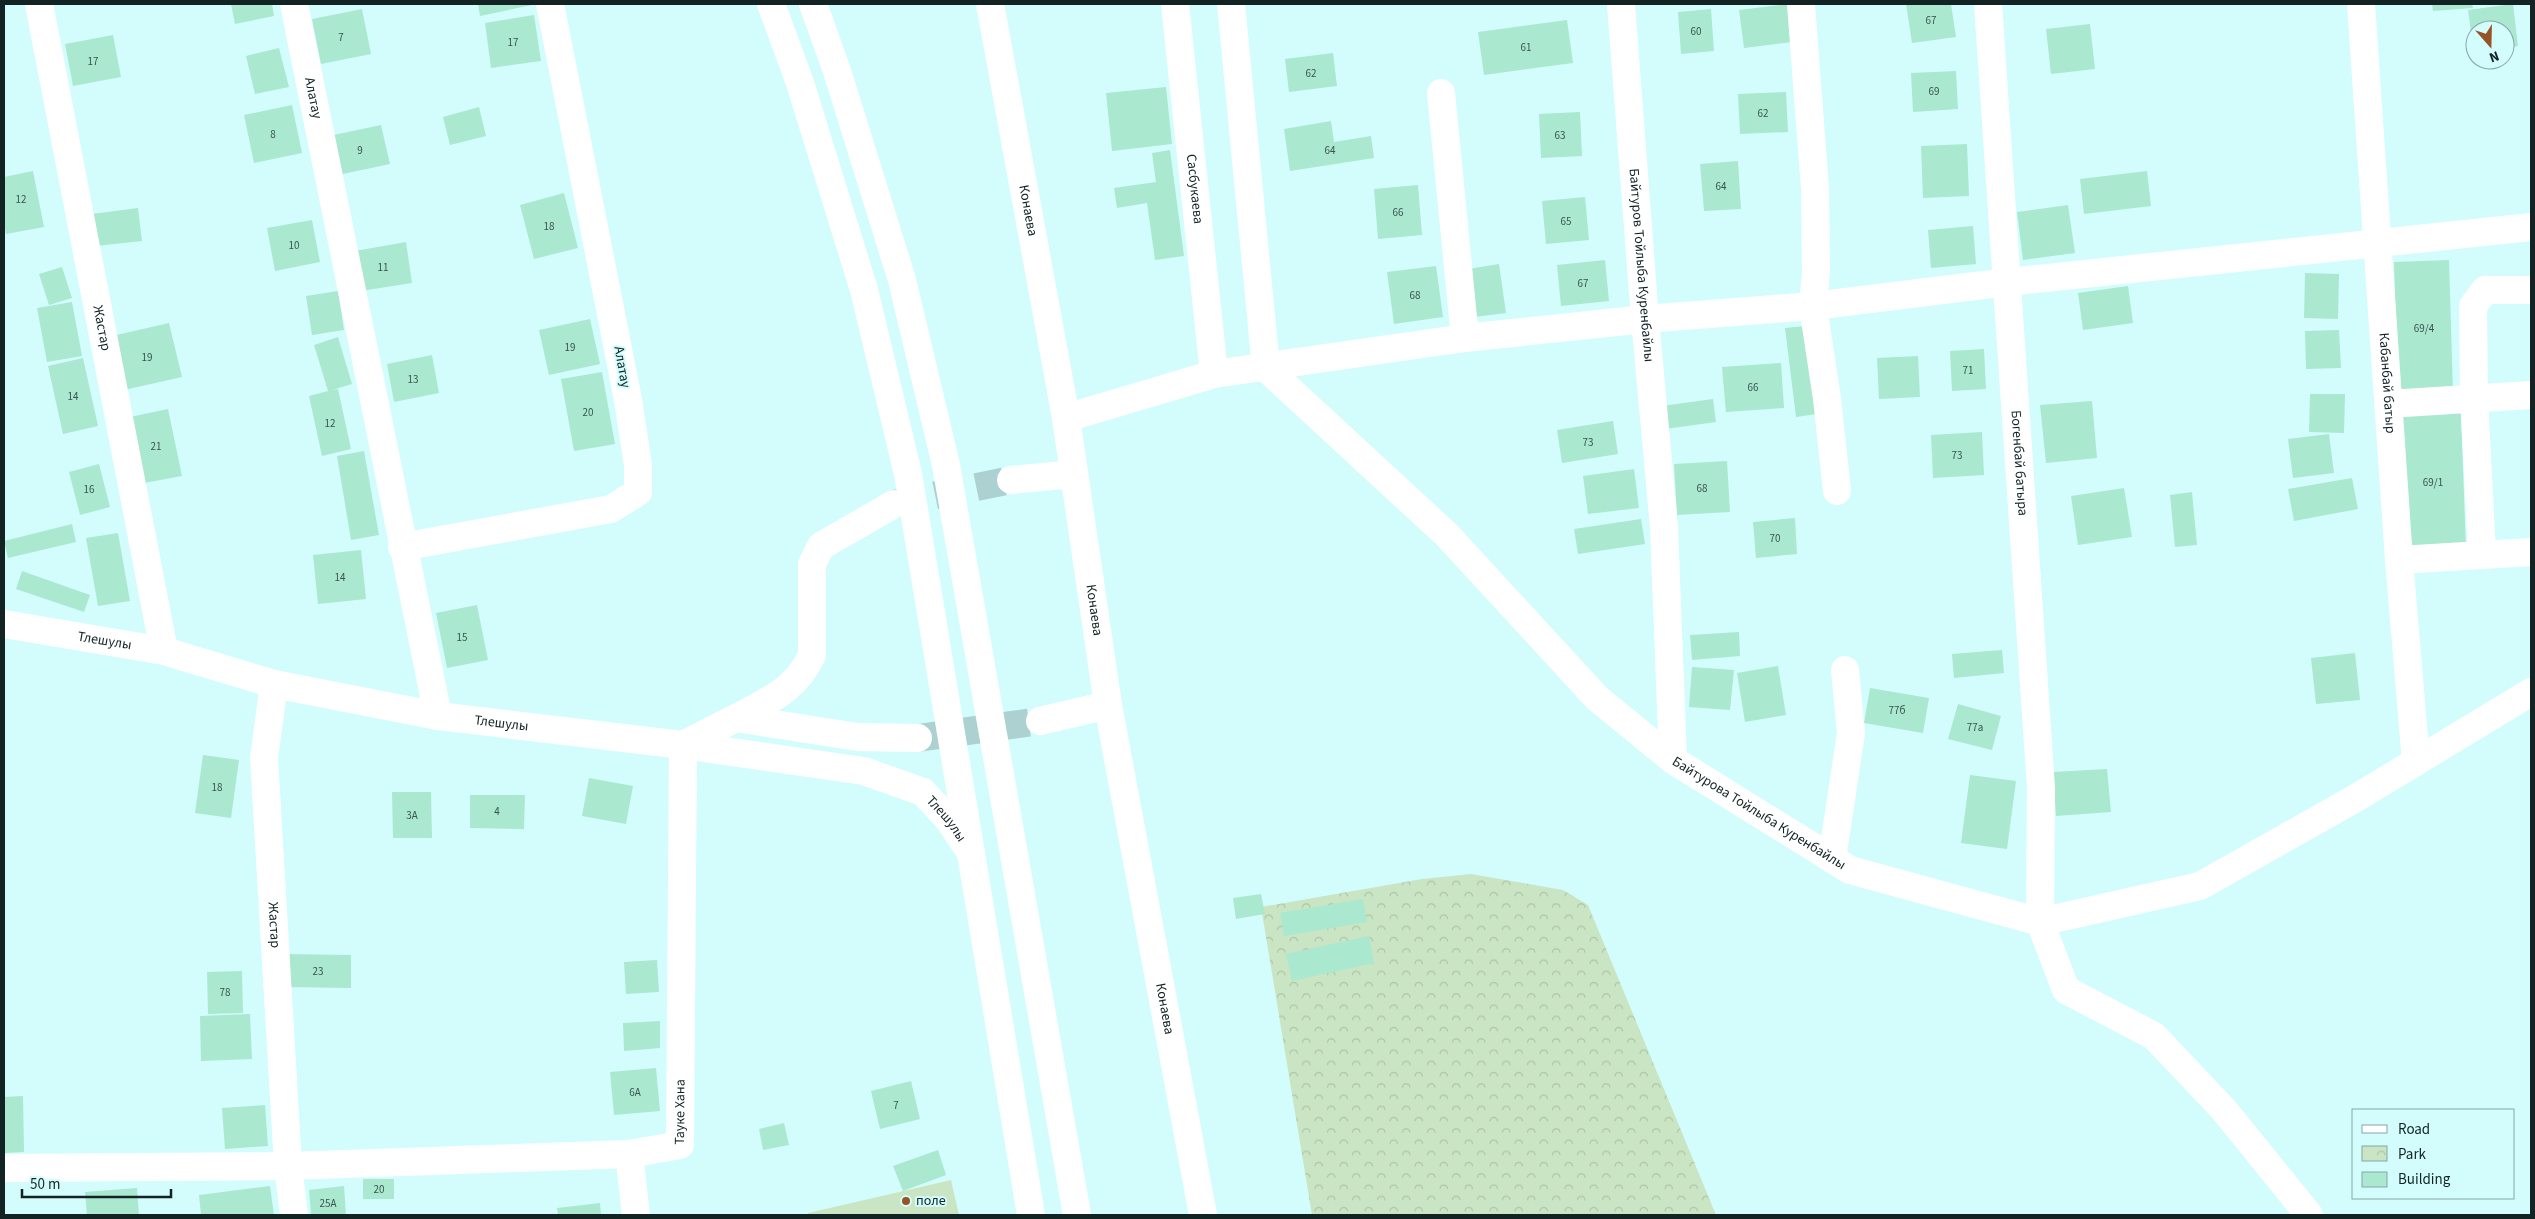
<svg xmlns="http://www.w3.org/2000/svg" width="2535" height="1219" font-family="'Source Sans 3',sans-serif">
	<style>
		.park { fill: url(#park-crowns) }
		.pitch { fill: #cae5c3 }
		.building { fill: #aae8d0 }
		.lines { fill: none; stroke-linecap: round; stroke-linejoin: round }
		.minor-tunnel { stroke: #add1d1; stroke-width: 28; stroke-dasharray: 28 14; stroke-linecap: butt }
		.minor { stroke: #fff; stroke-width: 28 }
		.major { stroke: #fff; stroke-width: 28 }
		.highway { stroke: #fff; stroke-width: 28 }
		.poi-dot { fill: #975325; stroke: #d3fdfd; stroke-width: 2 }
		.labels { text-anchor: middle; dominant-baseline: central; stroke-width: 4; stroke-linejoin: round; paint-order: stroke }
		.number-label { font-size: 11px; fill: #39544e }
		.street-label { font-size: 14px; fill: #132323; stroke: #d3fdfd }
		.poi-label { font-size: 14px; fill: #132323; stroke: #d3fdfd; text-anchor: start }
	</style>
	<defs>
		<pattern id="park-crowns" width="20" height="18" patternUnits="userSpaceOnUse" patternTransform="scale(1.25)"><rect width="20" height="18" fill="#cae5c3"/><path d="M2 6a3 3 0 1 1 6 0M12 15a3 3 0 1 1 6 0" fill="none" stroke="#adc4a7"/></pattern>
	</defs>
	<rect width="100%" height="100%" fill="#d3fdfd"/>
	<path class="park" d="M1471,874L1563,890L1588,905L1716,1215H1312L1261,907L1422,879Z"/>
	<path class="pitch" d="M951,1180L959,1215H809L808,1213Z"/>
	<path class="building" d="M231,4H272L274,16L235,24Z
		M478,4H532V5L480,16Z
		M1787,4L1792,42L1744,48L1739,10Z
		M1906,4H1951L1956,37L1912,43Z
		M2432,4H2472L2473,8L2433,11Z
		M2513,4L2518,46L2505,48V30H2475L2474,55L2468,10Z
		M362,9L371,54L321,64L312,19Z
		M1711,9L1714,51L1681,54L1678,12Z
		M534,15L541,61L491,68L485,23Z
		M1567,20L1573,63L1484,75L1478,32Z
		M2090,24L2095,69L2051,74L2046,29Z
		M113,35L121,77L73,86L65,44Z
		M279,48L289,87L255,94L246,56Z
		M1333,53L1337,86L1289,92L1285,59Z
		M1956,71L1958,109L1913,112L1911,73Z
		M1166,87L1172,144L1112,151L1106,93Z
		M1786,92L1788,132L1740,134L1738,94Z
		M292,105L302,153L254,163L244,115Z
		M479,107L486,136L450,145L443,117Z
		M1580,112L1582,156L1541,158L1539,114Z
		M1331,121L1334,142L1371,136L1374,158L1290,171L1284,129Z
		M381,125L390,164L338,175L329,136Z
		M1967,144L1969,196L1923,198L1921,146Z
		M1170,150L1184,256L1155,260L1147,203L1117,208L1114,188L1156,182L1152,153Z
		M1738,161L1741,209L1704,211L1700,164Z
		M33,171L44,227L6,234L4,222V177Z
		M2147,171L2151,206L2084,214L2080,179Z
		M1418,185L1422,235L1378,239L1374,189Z
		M564,193L578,248L534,259L520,205Z
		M1585,197L1589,240L1546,244L1542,201Z
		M2068,205L2075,253L2023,260L2017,212Z
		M138,208L142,241L96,246L92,214Z
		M312,220L320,262L275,271L267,228Z
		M1973,226L1976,264L1931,268L1928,230Z
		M406,242L412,283L361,291L355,251Z
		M1605,260L1609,301L1561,306L1557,265Z
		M2449,260L2453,393L2398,395L2394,262Z
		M1499,264L1506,313L1474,317L1468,269Z
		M1436,266L1443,317L1394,324L1387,272Z
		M62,267L72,298L49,305L39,274Z
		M2305,273L2339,274L2338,319L2304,318Z
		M2128,286L2133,323L2083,330L2078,293Z
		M338,291L344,330L312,335L306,296Z
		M72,302L82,356L47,362L37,308Z
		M590,319L600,364L549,375L539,330Z
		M169,323L182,377L124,390L112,336Z
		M1806,326L1817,414L1796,417L1785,328Z
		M2339,330L2341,368L2306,369L2305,331Z
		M338,337L352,384L332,390L338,389L351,449L322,456L309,396L328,391L314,345Z
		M1984,349L1986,389L1952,391L1950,351Z
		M432,355L439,393L394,402L387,364Z
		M1918,356L1920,397L1879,399L1877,358Z
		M83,358L98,426L63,434L48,366Z
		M1781,363L1784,408L1726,412L1722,367Z
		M602,372L615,444L574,451L561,379Z
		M2310,394H2345L2344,433L2309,432Z
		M1713,399L1716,422L1665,429L1662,406Z
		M2092,401L2097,458L2046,463L2040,405Z
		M168,409L182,476L144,483L130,417Z
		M2461,412L2466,550L2404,553L2399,414Z
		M1613,421L1618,454L1562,463L1557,430Z
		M1982,432L1984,475L1933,478L1931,435Z
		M2329,434L2334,473L2293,478L2288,439Z
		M364,451L379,535L351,540L337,456Z
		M1727,461L1730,512L1677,515L1674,464Z
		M99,464L110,507L80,515L69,472Z
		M1634,469L1639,508L1588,514L1583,476Z
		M2352,478L2358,509L2294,521L2288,489Z
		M2124,488L2132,537L2078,545L2071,496Z
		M2192,492L2197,545L2175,547L2170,495Z
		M1795,518L1797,554L1756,558L1753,522Z
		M1641,519L1645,544L1578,554L1574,529Z
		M72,524L76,542L8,558L4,541Z
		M118,533L130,601L98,606L86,538Z
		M361,550L366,599L318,604L313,555Z
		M22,571L90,595L84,612L16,589Z
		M477,605L488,660L447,668L436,613Z
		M1739,632L1740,656L1692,660L1690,635Z
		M2002,650L2004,673L1954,678L1952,654Z
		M2355,653L2360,700L2316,704L2311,658Z
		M1778,666L1786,715L1745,722L1737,673Z
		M1692,667L1734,670L1730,710L1689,707Z
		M1870,688L1929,698L1923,733L1864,723Z
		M1958,704L2001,716L1992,750L1948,739Z
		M203,755L239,760L231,818L195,813Z
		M2107,769L2111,812L2056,816L2053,772Z
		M1970,775L2016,781L2007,849L1961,843Z
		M589,778L633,786L626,824L582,816Z
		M392,792H431L432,838H393Z
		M470,795H525L524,829L470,828Z
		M1261,894L1265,914L1236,919L1233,898Z
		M1363,899L1367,922L1284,936L1280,913Z
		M1369,936L1374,963L1292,981L1286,954Z
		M284,954L351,955V988L284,987Z
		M657,960L659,992L626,994L624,962Z
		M242,971L243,1013L208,1014L207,972Z
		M250,1014L252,1059L201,1061L200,1016Z
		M660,1021V1048L624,1051L623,1023Z
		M656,1068L660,1111L614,1115L610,1072Z
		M911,1081L920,1119L880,1129L871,1091Z
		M23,1096L24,1152L4,1153V1097Z
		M265,1105L268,1146L225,1149L222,1108Z
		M784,1123L789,1145L763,1150L759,1129Z
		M938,1150L946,1175L903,1191L893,1166Z
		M363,1179H394V1199H363Z
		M270,1186L274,1215H201L199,1195Z
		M344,1186L346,1215H311L309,1190Z
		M137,1188L139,1215H87L85,1192Z
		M600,1203L601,1215H558L557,1208Z"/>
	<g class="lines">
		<path class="minor-tunnel" d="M894,504L1011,480
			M918,738L1040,721"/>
		<g class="minor">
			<path id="s1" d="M39,4L164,651"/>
			<path id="s2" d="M294,4L438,716"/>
			<path id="s3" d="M1175,4L1214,374"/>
			<path d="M1231,4L1266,368L1447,535L1597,698L1673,760"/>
			<path id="s4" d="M1621,4L1645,319L1664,527L1673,760L1850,870L2040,922L2200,886L2356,798L2531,692"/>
			<path d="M1801,4L1815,189L1816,272L1813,306L1827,399L1837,491"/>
			<path id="s5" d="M1988,4L2041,788L2040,922L2066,990L2154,1036L2224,1110L2309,1215"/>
			<path id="s6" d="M2361,4L2399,560L2416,762"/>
			<path d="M1441,93L1465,338"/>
			<path d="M2388,404L2531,395"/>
			<path d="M1066,418L1214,374L1465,338L1645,319L1813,306L2008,282L2531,227"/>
			<path d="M1011,480L1074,474"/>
			<path d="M402,547L611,509L638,492V465L628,400L550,4"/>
			<path d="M2482,554L2474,398L2473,306L2485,290H2531"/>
			<path d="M2399,560L2531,552"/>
			<path id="s7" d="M4,624L164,651L274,684L438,716L683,745L864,771L923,792L949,820L971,853"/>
			<path id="s8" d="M274,684L264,758L288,1166L294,1215"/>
			<path d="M736,718C768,701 796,690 812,655V564L821,546L894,504"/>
			<path d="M1040,721L1108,705"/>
			<path d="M1832,859L1851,733L1845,670"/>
			<path d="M629,1154L636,1215"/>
			<path id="s9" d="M4,1168L288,1166L629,1154L680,1145L683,745L736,718L858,737L918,738"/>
		</g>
		<path class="major" id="s10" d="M990,4L1066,418L1108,705L1203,1215"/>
		<path class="highway" d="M771,4L800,83L864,290L908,474L1031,1215
			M813,4L837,71L902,280L946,465L1077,1215"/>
	</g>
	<circle class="poi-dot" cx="906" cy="1201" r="5"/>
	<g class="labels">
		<g class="number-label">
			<text x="1931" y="20">67</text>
			<text x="1696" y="31">60</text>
			<text x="341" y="37">7</text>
			<text x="513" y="42">17</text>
			<text x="1526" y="47">61</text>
			<text x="93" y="61">17</text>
			<text x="1311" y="73">62</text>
			<text x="1934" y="91">69</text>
			<text x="1763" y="113">62</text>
			<text x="273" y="134">8</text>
			<text x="1560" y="135">63</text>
			<text x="360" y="150">9</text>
			<text x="1330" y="150">64</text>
			<text x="1721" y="186">64</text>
			<text x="21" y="199">12</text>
			<text x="1398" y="212">66</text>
			<text x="1566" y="221">65</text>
			<text x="549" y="226">18</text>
			<text x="294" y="245">10</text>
			<text x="383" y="267">11</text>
			<text x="1583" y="283">67</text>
			<text x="1415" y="295">68</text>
			<text x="2424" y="328">69/4</text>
			<text x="570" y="347">19</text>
			<text x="147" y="357">19</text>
			<text x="1968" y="370">71</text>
			<text x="413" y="379">13</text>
			<text x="1753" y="387">66</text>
			<text x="73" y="396">14</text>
			<text x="588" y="412">20</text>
			<text x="330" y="423">12</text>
			<text x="1588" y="442">73</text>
			<text x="156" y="446">21</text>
			<text x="1957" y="455">73</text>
			<text x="2433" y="482">69/1</text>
			<text x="1702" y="488">68</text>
			<text x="89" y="489">16</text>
			<text x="1775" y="538">70</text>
			<text x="340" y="577">14</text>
			<text x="462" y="637">15</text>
			<text x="1897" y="710">77б</text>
			<text x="1975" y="727">77а</text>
			<text x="217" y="787">18</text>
			<text x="497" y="811">4</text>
			<text x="412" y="815">3А</text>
			<text x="318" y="971">23</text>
			<text x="225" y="992">78</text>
			<text x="635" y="1092">6А</text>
			<text x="896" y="1105">7</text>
			<text x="379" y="1189">20</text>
			<text x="328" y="1203">25А</text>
		</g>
		<g class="street-label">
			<text stroke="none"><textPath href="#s2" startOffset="96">Алатау</textPath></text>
			<text stroke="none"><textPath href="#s3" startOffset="186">Сасбукаева</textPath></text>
			<text stroke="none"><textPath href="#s10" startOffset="210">Конаева</textPath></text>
			<text stroke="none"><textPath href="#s4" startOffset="262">Байтуров Тойлыба Куренбайлы</textPath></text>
			<text stroke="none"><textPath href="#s1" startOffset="330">Жастар</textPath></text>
			<text transform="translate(622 367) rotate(80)">Алатау</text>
			<text stroke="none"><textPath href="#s6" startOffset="380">Кабанбай батыр</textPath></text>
			<text stroke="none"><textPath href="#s5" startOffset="460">Богенбай батыра</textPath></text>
			<text stroke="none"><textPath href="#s10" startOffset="615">Конаева</textPath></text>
			<text stroke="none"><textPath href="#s7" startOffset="102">Тлешулы</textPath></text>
			<text stroke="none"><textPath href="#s7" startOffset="508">Тлешулы</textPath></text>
			<text stroke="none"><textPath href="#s4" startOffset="859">Байтурова Тойлыба Куренбайлы</textPath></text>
			<text stroke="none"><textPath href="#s7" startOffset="972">Тлешулы</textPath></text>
			<text stroke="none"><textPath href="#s8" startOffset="242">Жастар</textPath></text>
			<text stroke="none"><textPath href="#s10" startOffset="1020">Конаева</textPath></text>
			<text stroke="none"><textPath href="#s9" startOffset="710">Тауке Хана</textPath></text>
		</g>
		<g class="poi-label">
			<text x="916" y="1201">поле</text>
		</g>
	</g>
	<rect width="2535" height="1219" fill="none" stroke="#132323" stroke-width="10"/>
	<rect x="2352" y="1109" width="162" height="90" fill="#d3fdfd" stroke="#86a6a6"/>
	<rect x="2362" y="1125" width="25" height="8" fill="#ffffff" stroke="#86a6a6"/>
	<text x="2398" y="1134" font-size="15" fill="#132323">Road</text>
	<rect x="2362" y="1146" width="25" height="15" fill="url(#park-crowns)" stroke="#86a6a6"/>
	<text x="2398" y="1159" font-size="15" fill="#132323">Park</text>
	<rect x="2362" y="1172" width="25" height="15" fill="#aae8d0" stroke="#86a6a6"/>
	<text x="2398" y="1184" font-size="15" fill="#132323">Building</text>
	<g transform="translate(2490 45) rotate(160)"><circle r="24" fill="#d3fdfd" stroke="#86a6a6"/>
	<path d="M0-4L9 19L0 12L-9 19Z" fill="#975325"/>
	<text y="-8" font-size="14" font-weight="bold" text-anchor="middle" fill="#132323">N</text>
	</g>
	<path d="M22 1189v8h149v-8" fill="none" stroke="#132323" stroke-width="2.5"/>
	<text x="30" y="1189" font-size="15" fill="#132323" stroke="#d3fdfd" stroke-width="4" paint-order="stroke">50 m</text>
</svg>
